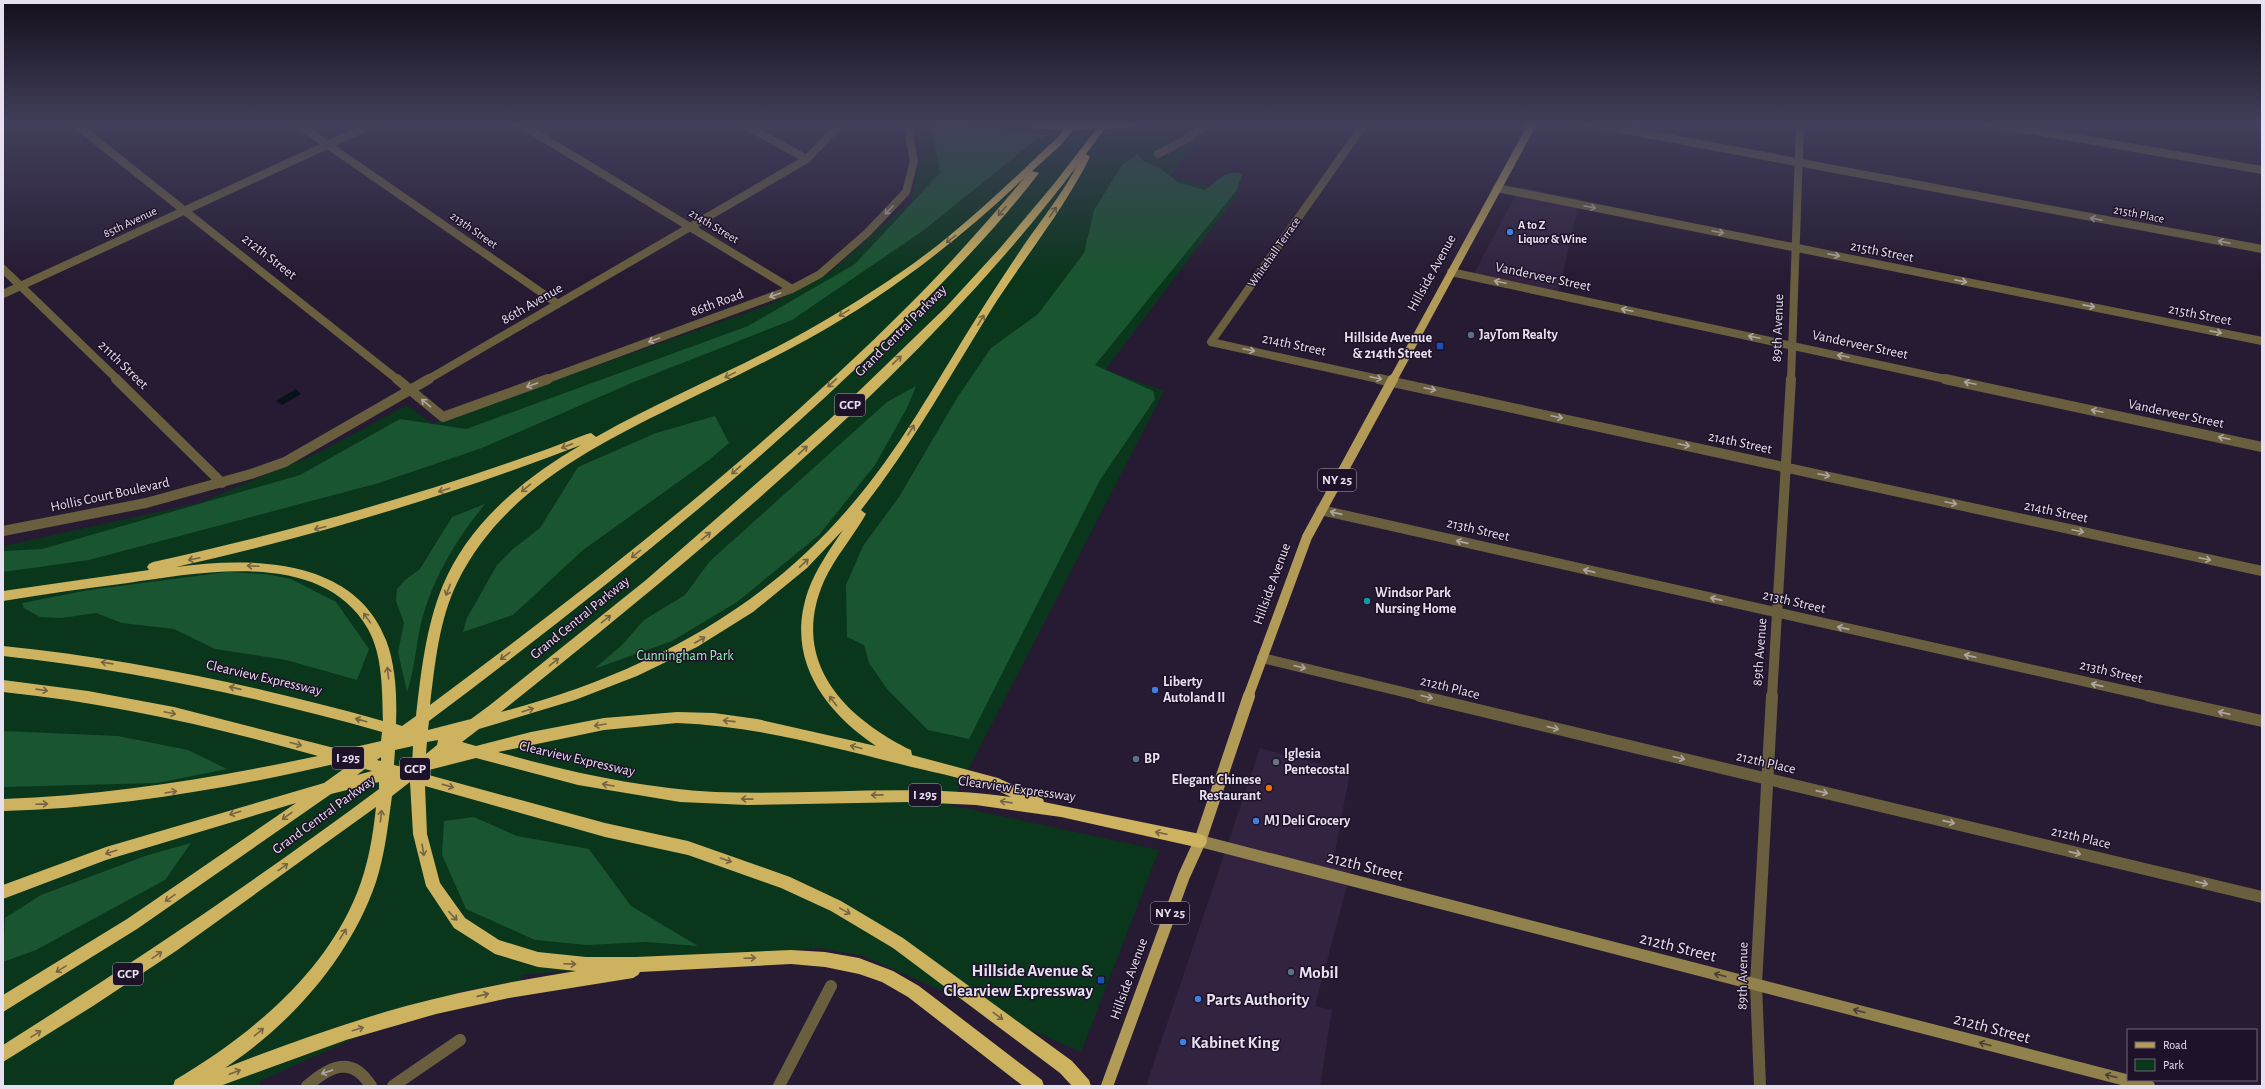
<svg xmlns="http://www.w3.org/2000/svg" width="2265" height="1089" font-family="'Alegreya Sans',sans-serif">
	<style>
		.built { fill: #322340 }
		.green { fill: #0a361c }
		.forest { fill: #195530 }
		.water { fill: #061318 }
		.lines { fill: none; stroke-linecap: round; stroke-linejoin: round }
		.street-far2 { stroke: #695f3f; stroke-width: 8 }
		.street-far1 { stroke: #695f3f; stroke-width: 10 }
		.street { stroke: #695f3f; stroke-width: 12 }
		.secondary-far1 { stroke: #91814d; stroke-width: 8 }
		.secondary { stroke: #91814d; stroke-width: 12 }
		.primary-far2 { stroke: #b19b57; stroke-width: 8 }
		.primary-far1 { stroke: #b19b57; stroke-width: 10 }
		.primary { stroke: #b19b57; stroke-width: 12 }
		.highway { fill: #cdb35f; fill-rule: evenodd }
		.oneway { stroke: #aea6a0 }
		.oneway2 { stroke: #766244 }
		.oneway3 { stroke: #4c3e37 }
		.shop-dot { fill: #3f7fe0; stroke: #1e1228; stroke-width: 1.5 }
		.service-dot { fill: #5c6f8a; stroke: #1e1228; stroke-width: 1.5 }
		.transit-dot { fill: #1a4fb4; stroke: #1e1228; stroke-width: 1.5 }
		.culture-dot { fill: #0f9aa8; stroke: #1e1228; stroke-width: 1.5 }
		.worship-dot { fill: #6b7280; stroke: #1e1228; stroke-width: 1.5 }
		.food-dot { fill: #e8710a; stroke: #1e1228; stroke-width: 1.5 }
		.labels { text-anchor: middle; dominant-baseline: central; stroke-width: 3; stroke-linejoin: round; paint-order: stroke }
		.far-street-label { font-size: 12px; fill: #e7e0f0; stroke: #1e1228 }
		.far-poi-label { font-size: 12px; font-weight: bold; fill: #e7e0f0; stroke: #1e1228; text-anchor: start }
		.shield { fill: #1e1228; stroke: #aba2b4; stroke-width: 1 }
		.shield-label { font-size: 13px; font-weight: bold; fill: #e7e0f0 }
		.street-label { font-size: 14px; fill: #e7e0f0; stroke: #1e1228 }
		.poi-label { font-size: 14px; font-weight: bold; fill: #e7e0f0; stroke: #1e1228; text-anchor: start }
		.park-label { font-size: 14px; fill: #8ff6af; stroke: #1e1228 }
		.near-street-label { font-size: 17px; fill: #e7e0f0; stroke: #1e1228 }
		.near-poi-label { font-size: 17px; font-weight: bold; fill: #e7e0f0; stroke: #1e1228; text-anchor: start }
	</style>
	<rect width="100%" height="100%" fill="#271b33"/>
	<path class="built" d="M1558,123H1631L1629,136Z
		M1520,187L1580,199L1557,299L1470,281Z
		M1260,748L1350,772L1333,863L1352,867L1315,1006L1332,1010L1320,1086H1146Z"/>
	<path class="green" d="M914,123L1149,127L1169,123H1201L1185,134L1199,137L1171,176L1238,194L1105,370L1164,391L950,805L1159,850L1081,1052L863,956L821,948L521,975V980L455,993L260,1081V1086H3V546L199,503L320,452L407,405L432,424L771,304L829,273L911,201L922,150Z"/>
	<path class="forest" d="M931,123L1047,135L1044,139H1037L924,230L792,320L634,382L482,448L379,483L89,560L3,572V551L42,549L300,475L400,419L466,429L748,326L855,264L940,173Z
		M1138,154L1143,161L1161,169L1179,183L1205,190C1218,181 1225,169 1242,174L1237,190L1095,365L1153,391L1155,399L1100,480L969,739L928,730L887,689L869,663L864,645L847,637L846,585L863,546L899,497L957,398L991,348L1038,314L1084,253L1094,210L1122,165Z
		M916,386L908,406L875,465L819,535L737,602L672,641L594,669L622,645L644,620L685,595L710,561L887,402Z
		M715,416L729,443L709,460L583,550L513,615L463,632L467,618L497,565L513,549L540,528L578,467L656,433Z
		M485,504C458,537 437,571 424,612C416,638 416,666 407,692L398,652L404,623L396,601L397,589L405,580L420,569L452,517Z
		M227,572L266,574L291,579L336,602L369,649L357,680L286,660L215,649L174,629L122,623L96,613L62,618L40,617L24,608L22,603L89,590Z
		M3,731L118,736L188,750L227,769L157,783L3,787Z
		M474,817L517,836L589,849L631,906L698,946L646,942L587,945L535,940L466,909L442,855L444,821Z
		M191,843L165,880L36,950L3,962L5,918L41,895L148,855Z"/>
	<path class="water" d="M296,389L301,394L282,405L276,401Z"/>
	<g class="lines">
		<path class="street-far2" d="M74,123L398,380
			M296,123L558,304
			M519,123L792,289
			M741,123L807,159
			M1365,123L1211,342L1383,380
			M1588,123L2262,249
			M1989,123L2262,170
			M1158,154L1185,140L1208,123
			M1497,188L2262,341
			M3,269L118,380
			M1451,272L1950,380
			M3,294L375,123
			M427,380L807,159L841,123
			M545,380L792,289L820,274L867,233L906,192L914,161L907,123
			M1791,380L1800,123"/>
		<path class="street-far1" d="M116,379L222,483
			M397,379L443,417L548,379
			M1379,379L2262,571
			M1945,379L2262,447
			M1321,510L2154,697
			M3,531L146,503L251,474L285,462L429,379
			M1262,658L1424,697
			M1772,697L1791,379"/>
		<path class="street" d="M1420,696L2262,897
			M2149,696L2262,721
			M307,1086C330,1066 352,1055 371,1086
			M393,1086L460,1040
			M779,1086L831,986
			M1760,1086L1756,984L1772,696"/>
		<path class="secondary-far1" d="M1024,123L1064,127L1136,123"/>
		<path class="secondary" d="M1200,841L2149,1086"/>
		<path class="primary-far2" d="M1393,380L1533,123"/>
		<path class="primary-far1" d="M1248,697L1307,537L1393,379"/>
		<path class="primary" d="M1107,1086L1184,876L1200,841L1249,696"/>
		<path class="highway" d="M1069,123H1078L1061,145L1032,171L1039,173C993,233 938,288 885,340C744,479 587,602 429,721L428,730L471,719L490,705L646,580L829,420L946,307L1001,247L1053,185L1101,123H1109L1086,154L1090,157C1065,207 1029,252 998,299C953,370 913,444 861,510L866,514C853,537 835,557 824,581C789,661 844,717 911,750L912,755L998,778L1043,799L1044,802L1200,834L1205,836L1207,841L1205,846L1200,848L1061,817L976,805L911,802L748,805L680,802L578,785L476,758L425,771V774L605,823L688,841L790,877L841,901L903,938L1072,1061L1089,1080L1091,1086H1072L1060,1073L893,948L831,911L781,888L688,855L605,837L425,786L427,834L440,883L465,918L499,940L538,952L586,957H636L791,950L825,952L859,958L893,971L919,986L1042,1080L1044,1086H1023L908,997L882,982L859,974L825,967L791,964L640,972L638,975L633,978L509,998L436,1014L346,1040L220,1086H173L175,1080C249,1036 324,975 357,893C368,866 373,836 376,807L176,951L93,1006L3,1062V1045C131,964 257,880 379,789V782L331,794L137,929L3,1012V995L127,919L296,803L106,860L3,899V885L106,847L324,783L352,763V760C236,787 121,808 3,811V799C110,795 214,778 318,756C215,727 110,703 3,692V680L88,691L174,707L342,750L381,741L382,732C258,697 132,670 3,656V646C132,659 258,686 383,721C382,691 383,656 368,629C322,549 203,572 128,583C87,588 45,594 3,601V591L149,570L147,567L149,564L153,562C301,529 445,489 587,434L591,433L596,437C670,395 749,365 822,322C867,296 910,268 949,236C988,204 1023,170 1059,136ZM1077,166C1062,194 1042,219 1024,245C1008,269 992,293 977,317C936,382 899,451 848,509C757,615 634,677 501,712C705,548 918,376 1077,166ZM1025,177C988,221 950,264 909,305C762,452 597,581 430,705C435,664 439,620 457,583C500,494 588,449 673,407C718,385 764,363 808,339C888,295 959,240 1025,177ZM581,445C524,478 469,523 443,585C426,626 421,672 416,716L402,726L396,724C397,697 396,666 386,640C354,557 250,557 176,567C314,536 449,496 581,445ZM843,530C830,549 816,569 808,591C785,658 823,710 876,746L757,719L714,713L677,712L604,718L531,732L476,746L462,742L479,729L575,700L637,676L697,647L753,612L807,568ZM677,723C755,726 828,746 904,765C939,774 978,780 1011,797C913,783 814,796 715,792C641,788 569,772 498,752L604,730ZM438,740L437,745L426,754L427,742ZM413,746L412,765L407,768L394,765L395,750ZM381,757V761L377,760ZM365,769L372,771L357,775ZM410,782L413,834L426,886L454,928L495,954L538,967L576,971C519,980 462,991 406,1006C345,1023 284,1045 225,1068C291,1024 350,958 376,882C385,854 388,825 392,796Z"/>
	</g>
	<defs><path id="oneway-shaft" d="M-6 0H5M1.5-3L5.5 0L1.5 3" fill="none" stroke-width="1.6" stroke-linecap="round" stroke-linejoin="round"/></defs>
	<g class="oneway">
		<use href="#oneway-shaft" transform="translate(1590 207) rotate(11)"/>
		<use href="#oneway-shaft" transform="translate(889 210) rotate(134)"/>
		<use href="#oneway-shaft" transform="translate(2096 219) rotate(-169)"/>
		<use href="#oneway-shaft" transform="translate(1718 232) rotate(11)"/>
		<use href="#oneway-shaft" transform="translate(2224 242) rotate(-169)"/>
		<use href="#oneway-shaft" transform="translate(1834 255) rotate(11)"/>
		<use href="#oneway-shaft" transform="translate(1961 281) rotate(11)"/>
		<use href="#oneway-shaft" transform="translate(1500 282) rotate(-168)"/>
		<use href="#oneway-shaft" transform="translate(775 295) rotate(160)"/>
		<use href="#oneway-shaft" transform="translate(2089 306) rotate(11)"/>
		<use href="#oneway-shaft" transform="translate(1627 310) rotate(-168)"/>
		<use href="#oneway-shaft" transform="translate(2216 332) rotate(11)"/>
		<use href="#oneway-shaft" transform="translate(1754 337) rotate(-168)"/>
		<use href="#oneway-shaft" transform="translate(654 340) rotate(160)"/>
		<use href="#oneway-shaft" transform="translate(1249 350) rotate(12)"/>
		<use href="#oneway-shaft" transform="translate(1843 356) rotate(-168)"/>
		<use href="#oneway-shaft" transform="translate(1376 378) rotate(12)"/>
		<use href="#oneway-shaft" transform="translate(1970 383) rotate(-168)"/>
		<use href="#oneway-shaft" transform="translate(532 385) rotate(160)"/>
		<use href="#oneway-shaft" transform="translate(1430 389) rotate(12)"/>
		<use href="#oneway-shaft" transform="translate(426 403) rotate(-141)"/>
		<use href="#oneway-shaft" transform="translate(2097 411) rotate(-168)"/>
		<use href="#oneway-shaft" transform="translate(1557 417) rotate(12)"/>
		<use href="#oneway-shaft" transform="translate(2224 438) rotate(-168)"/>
		<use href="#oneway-shaft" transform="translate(1684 445) rotate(12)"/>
		<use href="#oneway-shaft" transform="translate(1824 475) rotate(12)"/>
		<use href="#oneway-shaft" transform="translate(1951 503) rotate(12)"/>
		<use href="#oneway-shaft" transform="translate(1336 513) rotate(-167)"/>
		<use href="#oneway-shaft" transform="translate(2078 531) rotate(12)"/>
		<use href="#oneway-shaft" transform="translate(1462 542) rotate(-167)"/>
		<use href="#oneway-shaft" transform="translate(2205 559) rotate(12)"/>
		<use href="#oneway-shaft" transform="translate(1589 571) rotate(-167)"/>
		<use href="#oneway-shaft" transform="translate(1716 599) rotate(-167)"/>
		<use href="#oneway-shaft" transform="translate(1843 628) rotate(-167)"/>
		<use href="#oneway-shaft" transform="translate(1970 656) rotate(-167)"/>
		<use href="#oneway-shaft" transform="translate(1300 667) rotate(14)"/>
		<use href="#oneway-shaft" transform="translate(2097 685) rotate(-167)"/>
		<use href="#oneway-shaft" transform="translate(1427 697) rotate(14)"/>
		<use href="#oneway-shaft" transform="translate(2224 713) rotate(-167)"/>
		<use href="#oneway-shaft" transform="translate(1553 728) rotate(14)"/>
		<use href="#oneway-shaft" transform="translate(1679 758) rotate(14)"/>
		<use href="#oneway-shaft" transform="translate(1822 792) rotate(13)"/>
		<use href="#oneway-shaft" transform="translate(1949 822) rotate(13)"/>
		<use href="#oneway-shaft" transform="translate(2075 853) rotate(13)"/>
		<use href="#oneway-shaft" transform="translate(2202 883) rotate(13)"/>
		<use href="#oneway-shaft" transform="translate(327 1072) rotate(161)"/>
	</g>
	<g class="oneway2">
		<use href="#oneway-shaft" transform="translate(1002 211) rotate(131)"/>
		<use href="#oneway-shaft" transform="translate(1053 212) rotate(-55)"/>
		<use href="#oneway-shaft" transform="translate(951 239) rotate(142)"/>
		<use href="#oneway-shaft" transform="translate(844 313) rotate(149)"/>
		<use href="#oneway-shaft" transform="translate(981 320) rotate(-58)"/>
		<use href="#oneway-shaft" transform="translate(897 360) rotate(-44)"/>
		<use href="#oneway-shaft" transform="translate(730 375) rotate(154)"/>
		<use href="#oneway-shaft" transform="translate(832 383) rotate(137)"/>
		<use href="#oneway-shaft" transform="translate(911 430) rotate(-58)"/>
		<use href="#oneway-shaft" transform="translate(567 446) rotate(159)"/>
		<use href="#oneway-shaft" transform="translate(803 450) rotate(-43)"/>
		<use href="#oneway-shaft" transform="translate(736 470) rotate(139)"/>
		<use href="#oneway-shaft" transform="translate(526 488) rotate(140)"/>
		<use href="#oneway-shaft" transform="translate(444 490) rotate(162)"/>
		<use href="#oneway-shaft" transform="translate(320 528) rotate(165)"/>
		<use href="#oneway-shaft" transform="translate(706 536) rotate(-40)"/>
		<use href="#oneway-shaft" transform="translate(636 554) rotate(141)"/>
		<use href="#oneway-shaft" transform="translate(194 559) rotate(168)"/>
		<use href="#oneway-shaft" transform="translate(804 563) rotate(-43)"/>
		<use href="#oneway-shaft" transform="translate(253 566) rotate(-177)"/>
		<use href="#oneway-shaft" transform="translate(448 590) rotate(111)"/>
		<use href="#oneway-shaft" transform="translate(367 618) rotate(-125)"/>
		<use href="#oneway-shaft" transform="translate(606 619) rotate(-39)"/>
		<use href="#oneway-shaft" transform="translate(700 640) rotate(-30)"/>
		<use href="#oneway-shaft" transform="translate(505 656) rotate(143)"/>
		<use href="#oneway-shaft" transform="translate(554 662) rotate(-39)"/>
		<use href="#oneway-shaft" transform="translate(107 663) rotate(-172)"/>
		<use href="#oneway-shaft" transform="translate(388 673) rotate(-96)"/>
		<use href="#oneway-shaft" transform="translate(235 688) rotate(-167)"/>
		<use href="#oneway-shaft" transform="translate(42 690) rotate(8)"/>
		<use href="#oneway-shaft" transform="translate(833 701) rotate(-127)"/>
		<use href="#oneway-shaft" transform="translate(528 710) rotate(-17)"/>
		<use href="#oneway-shaft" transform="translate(170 713) rotate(12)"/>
		<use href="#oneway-shaft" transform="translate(361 720) rotate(-164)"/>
		<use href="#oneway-shaft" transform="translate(729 721) rotate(-174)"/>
		<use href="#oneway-shaft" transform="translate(600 725) rotate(171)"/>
		<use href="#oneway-shaft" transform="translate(296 744) rotate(15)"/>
		<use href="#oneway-shaft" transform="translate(856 747) rotate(-166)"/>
		<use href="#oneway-shaft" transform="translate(608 785) rotate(-170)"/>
		<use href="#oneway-shaft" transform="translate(448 786) rotate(16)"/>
		<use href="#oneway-shaft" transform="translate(171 792) rotate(-9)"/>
		<use href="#oneway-shaft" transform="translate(877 795) rotate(179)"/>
		<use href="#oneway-shaft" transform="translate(747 799) rotate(-179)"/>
		<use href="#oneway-shaft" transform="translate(1006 802) rotate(-172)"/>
		<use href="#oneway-shaft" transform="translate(42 804) rotate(-2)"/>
		<use href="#oneway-shaft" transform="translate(235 813) rotate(163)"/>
		<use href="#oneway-shaft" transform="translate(287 816) rotate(144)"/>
		<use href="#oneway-shaft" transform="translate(381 816) rotate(-84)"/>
		<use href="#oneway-shaft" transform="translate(1161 833) rotate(-168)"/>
		<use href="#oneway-shaft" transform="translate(423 850) rotate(80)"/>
		<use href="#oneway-shaft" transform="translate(111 852) rotate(162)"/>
		<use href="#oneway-shaft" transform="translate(726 860) rotate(19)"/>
		<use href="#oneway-shaft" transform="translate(283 867) rotate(-36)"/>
		<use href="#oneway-shaft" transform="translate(170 898) rotate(146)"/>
		<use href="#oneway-shaft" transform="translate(845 911) rotate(29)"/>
		<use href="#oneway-shaft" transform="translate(453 916) rotate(46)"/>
		<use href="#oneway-shaft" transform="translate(343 934) rotate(-58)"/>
		<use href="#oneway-shaft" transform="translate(157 955) rotate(-34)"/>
		<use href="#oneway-shaft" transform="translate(750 958) rotate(-2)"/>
		<use href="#oneway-shaft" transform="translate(570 964) rotate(2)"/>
		<use href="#oneway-shaft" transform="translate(61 969) rotate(148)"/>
		<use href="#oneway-shaft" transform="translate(483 995) rotate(-13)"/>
		<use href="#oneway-shaft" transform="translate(998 1016) rotate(37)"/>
		<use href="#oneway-shaft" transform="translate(358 1029) rotate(-17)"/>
		<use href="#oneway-shaft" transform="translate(259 1032) rotate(-40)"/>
		<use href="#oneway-shaft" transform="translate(36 1034) rotate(-32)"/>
		<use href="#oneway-shaft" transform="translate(235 1072) rotate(-21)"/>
	</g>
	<g class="oneway3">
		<use href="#oneway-shaft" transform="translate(1720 975) rotate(-166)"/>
		<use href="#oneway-shaft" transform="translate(1859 1011) rotate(-165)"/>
		<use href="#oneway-shaft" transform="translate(1985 1044) rotate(-165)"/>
		<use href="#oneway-shaft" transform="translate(2111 1076) rotate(-165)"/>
	</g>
	<linearGradient id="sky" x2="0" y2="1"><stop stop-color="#150f1c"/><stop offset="0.45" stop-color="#413f5b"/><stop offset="1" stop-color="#413f5b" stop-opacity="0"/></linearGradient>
	<rect width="2265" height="276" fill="url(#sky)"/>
	<g class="shop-dot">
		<circle cx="1510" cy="232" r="4"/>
		<circle cx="1155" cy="690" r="4"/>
		<circle cx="1256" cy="821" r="4"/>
		<circle cx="1198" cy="999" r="4"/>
		<circle cx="1183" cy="1042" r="4"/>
	</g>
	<g class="service-dot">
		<circle cx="1471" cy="335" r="4"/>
		<circle cx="1136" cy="759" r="4"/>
		<circle cx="1291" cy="972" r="4"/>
	</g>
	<g class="transit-dot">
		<rect x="1436" y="342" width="8" height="8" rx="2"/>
		<rect x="1097" y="976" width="8" height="8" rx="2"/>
	</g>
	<circle class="culture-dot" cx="1367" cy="601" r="4"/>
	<circle class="worship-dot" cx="1276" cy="762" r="4"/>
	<circle class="food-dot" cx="1269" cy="788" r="4"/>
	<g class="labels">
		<g class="far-street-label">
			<text transform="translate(2139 214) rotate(11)">215th Place</text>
			<text transform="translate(130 222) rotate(-25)">85th Avenue</text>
			<text transform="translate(714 226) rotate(31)">214th Street</text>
			<text transform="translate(474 230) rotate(35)">213th Street</text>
			<text transform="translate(1274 252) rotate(-55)">Whitehall Terrace</text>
		</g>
		<g class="far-poi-label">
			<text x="1518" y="225">A to Z<tspan x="1518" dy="14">Liquor &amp; Wine</tspan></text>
		</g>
		<g class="shield">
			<rect x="835" y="394" width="30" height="22" rx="3"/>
			<rect x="1318" y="469" width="38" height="22" rx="3"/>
			<rect x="332" y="747" width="32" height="22" rx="3"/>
			<rect x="400" y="758" width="30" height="22" rx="3"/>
			<rect x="909" y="784" width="32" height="22" rx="3"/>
			<rect x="1151" y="902" width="38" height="22" rx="3"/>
			<rect x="113" y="963" width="30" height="22" rx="3"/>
		</g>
		<g class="shield-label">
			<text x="850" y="405">GCP</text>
			<text x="1337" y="480">NY 25</text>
			<text x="348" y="758">I 295</text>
			<text x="415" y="769">GCP</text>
			<text x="925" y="795">I 295</text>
			<text x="1170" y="913">NY 25</text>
			<text x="128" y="974">GCP</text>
		</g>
		<g class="street-label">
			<text transform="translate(1882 252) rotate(11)">215th Street</text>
			<text transform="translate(269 257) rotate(38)">212th Street</text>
			<text transform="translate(1432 273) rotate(-61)">Hillside Avenue</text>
			<text transform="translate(1543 277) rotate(12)">Vanderveer Street</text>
			<text transform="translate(717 303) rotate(-20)">86th Road</text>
			<text transform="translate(532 304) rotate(-30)">86th Avenue</text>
			<text transform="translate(2200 315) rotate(11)">215th Street</text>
			<text transform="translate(1778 328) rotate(-88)">89th Avenue</text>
			<text transform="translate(901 331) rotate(-45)">Grand Central Parkway</text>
			<text transform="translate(1294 345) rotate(12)">214th Street</text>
			<text transform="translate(1860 345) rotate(12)">Vanderveer Street</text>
			<text transform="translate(123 365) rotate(44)">211th Street</text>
			<text transform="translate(2176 414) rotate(12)">Vanderveer Street</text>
			<text transform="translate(1740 443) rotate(12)">214th Street</text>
			<text transform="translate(110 495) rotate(-12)">Hollis Court Boulevard</text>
			<text transform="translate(2056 512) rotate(12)">214th Street</text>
			<text transform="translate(1478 530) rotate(13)">213th Street</text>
			<text transform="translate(1272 584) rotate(-70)">Hillside Avenue</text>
			<text transform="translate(1794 602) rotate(13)">213th Street</text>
			<text transform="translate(580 618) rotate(-39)">Grand Central Parkway</text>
			<text transform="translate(1760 652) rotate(-86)">89th Avenue</text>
			<text transform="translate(2111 672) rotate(13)">213th Street</text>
			<text transform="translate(264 678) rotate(13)">Clearview Expressway</text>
			<text transform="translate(1450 688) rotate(14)">212th Place</text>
			<text transform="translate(577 759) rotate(13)">Clearview Expressway</text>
			<text transform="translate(1766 763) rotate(13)">212th Place</text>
			<text transform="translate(1017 789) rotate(8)">Clearview Expressway</text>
			<text transform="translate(324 815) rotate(-36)">Grand Central Parkway</text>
			<text transform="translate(2081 838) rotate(13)">212th Place</text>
			<text transform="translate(1743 976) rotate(-89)">89th Avenue</text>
			<text transform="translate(1129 979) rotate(-70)">Hillside Avenue</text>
		</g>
		<g class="poi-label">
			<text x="1479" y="335">JayTom Realty</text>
			<text x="1432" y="338" text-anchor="end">Hillside Avenue<tspan x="1432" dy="16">&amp; 214th Street</tspan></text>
			<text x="1375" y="593">Windsor Park<tspan x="1375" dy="16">Nursing Home</tspan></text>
			<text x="1163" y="682">Liberty<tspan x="1163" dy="16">Autoland II</tspan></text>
			<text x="1284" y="754">Iglesia<tspan x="1284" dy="16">Pentecostal</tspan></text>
			<text x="1144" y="759">BP</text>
			<text x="1261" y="780" text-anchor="end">Elegant Chinese<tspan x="1261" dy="16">Restaurant</tspan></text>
			<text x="1264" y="821">MJ Deli Grocery</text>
		</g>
		<g class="park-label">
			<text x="685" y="656">Cunningham Park</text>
		</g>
		<g class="near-street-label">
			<text transform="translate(1365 866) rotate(14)">212th Street</text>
			<text transform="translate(1678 947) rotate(14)">212th Street</text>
			<text transform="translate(1992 1028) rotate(15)">212th Street</text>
		</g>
		<g class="near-poi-label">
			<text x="1093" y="970" text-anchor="end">Hillside Avenue &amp;<tspan x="1093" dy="20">Clearview Expressway</tspan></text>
			<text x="1299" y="972">Mobil</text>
			<text x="1206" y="999">Parts Authority</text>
			<text x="1191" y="1042">Kabinet King</text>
		</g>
	</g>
	<rect width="2265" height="1089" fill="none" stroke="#e7e0f0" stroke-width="8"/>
	<rect x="2127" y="1029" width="130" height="52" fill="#1e1228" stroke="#6e6478"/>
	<rect x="2135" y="1042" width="20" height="6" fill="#b19b57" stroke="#6e6478"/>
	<text x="2163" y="1049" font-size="12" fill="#e7e0f0">Road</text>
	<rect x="2135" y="1059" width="20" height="12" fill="#0a361c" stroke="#6e6478"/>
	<text x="2163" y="1069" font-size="12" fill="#e7e0f0">Park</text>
</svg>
